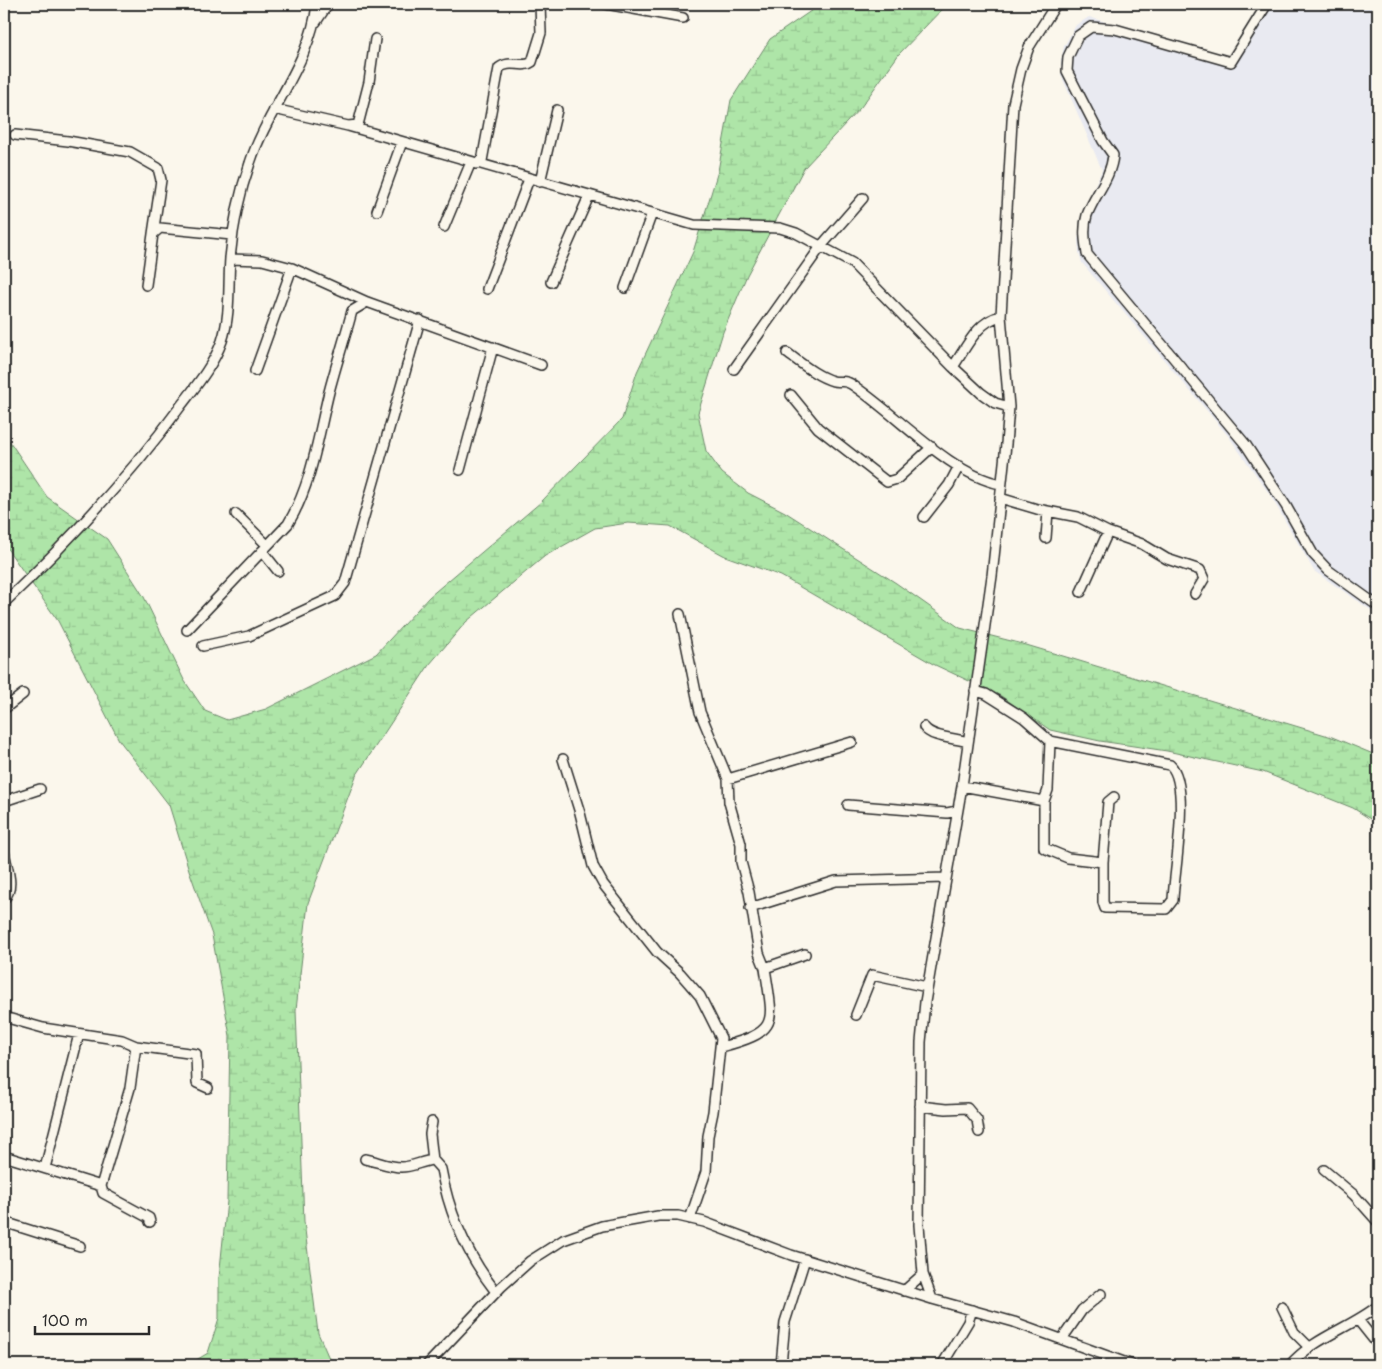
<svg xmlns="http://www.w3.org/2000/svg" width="1382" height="1369" font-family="'Playpen Sans',sans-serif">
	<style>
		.built { fill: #e9eaf1 }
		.wetland { fill: url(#wetland-marsh); stroke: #6c886a }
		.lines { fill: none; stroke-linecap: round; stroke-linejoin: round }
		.minor-casing { stroke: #2b2b2b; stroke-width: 12 }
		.minor { stroke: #fbf7ec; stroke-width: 9 }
	</style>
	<defs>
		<pattern id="wetland-marsh" width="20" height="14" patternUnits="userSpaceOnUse" patternTransform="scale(1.25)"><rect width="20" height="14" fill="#aee5a8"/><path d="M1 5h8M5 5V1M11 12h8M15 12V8" fill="none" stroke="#96c591"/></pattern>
	</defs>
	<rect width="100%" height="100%" fill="#fbf7ec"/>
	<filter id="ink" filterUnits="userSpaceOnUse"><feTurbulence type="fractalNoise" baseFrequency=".02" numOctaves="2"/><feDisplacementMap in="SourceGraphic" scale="10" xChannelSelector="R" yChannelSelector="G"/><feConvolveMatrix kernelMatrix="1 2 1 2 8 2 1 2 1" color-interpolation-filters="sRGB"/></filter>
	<g filter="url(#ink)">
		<path class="built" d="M1262,4H1378V615L1314,571L1270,495L1229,437L1082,263L1079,253L1078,240L1082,214L1102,170L1061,75V61L1064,46L1076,25L1089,17L1165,40L1201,47L1223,58H1229Z"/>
		<path class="wetland" d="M821,4H947L899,54L861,107L804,168L747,275L723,332L698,413L706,451L722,473L748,493L785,512L896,583L960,628L1023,644L1332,737L1378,756V824L1353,808L1263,772L1167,751L1100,741L1050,730L1001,696L933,664L781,576L725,556L670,526L628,523L595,528L545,556L466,622L429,665L356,776L308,903L296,1010L304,1222L318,1333L328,1356L336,1365H188L208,1353L219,1318V1278L227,1201L230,1036L212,935L189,870L169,805L119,740L58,621L4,544V433L47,497L107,539L144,597L184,680L205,711L227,720L266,709L376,654L429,597L541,502L622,419L637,372L693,252L718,171L731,100L770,39Z"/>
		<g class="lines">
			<g class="minor-casing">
				<path id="minor" d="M606,4L683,18
					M1267,4L1231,62L1115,29L1091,27L1078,36L1068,57L1067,71L1103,141L1113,155C1111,178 1095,194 1087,215C1083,228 1085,241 1087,254L1246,445L1286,506L1313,554L1328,570L1378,606
					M316,22L328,4
					M274,109L348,126L694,225L780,228L796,233L852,263L953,367L981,393L995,403L1009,407
					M348,126L358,125L369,82L375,39
					M15,135L68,141L130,152L158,168L161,180L153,234
					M476,164L482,161L499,68C510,59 523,69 532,62L541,33L540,4
					M540,182L557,110
					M377,211L402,142
					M444,227L471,162
					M230,259L262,260L292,268L367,302L541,365
					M551,282L589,196
					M146,285L153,234L160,228L232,235
					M625,288L652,213
					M487,289L529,179
					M787,353C801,363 816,376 833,381C840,383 844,379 851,384C896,413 948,474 1001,484
					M953,367C966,348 977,321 1001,316
					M734,369L822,245L863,198
					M255,371L292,268
					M791,395L818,428L887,482L897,479L932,447
					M460,470L493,347
					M1000,498L1037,509L1078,517L1108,532L1142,544L1167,559L1200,570L1204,579L1195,594
					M236,514L267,545
					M924,517L949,485L959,466
					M1046,538L1048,511
					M262,551L278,571
					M1081,592L1108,532
					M4,603C67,543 128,478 180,407C196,386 213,366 222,341C231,314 228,286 230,258C233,225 239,194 250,163C268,108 311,62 317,4
					M680,614L700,712L728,779L729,802L741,844V862L749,892L759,953L765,968
					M187,630L288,524C312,484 318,436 329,392C336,365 345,338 352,311L367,302
					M203,646L249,636L335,596L345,583L420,320
					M4,709L23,694
					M924,727C931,738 956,738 968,742
					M563,759L580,813L593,866L603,884L657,952L680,973L700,996L721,1038L713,1112L708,1136L706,1172L690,1219
					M728,779L852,742
					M962,786L1044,801V848L1068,858L1103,862V902L1105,908L1166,909L1173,900C1174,871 1191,783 1170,765L1050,741L1024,718L986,694L975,691
					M4,801L40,789
					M1044,801L1048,790L1050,741
					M848,805L947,813L957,811
					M4,851C6,866 16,887 4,899
					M1103,862L1108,802L1114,797
					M750,908L836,881L946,878
					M856,1015L872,975L927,987
					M4,1017L43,1028L122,1040L136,1046
					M721,1047C781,1031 773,1023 765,968L805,954
					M920,1106L946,1109L967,1108L977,1120L979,1132
					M432,1122L430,1134L433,1160
					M4,1156L101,1186L130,1088L136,1046L196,1054L197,1083L208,1088
					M365,1159C376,1161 390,1167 401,1167C413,1167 422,1161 433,1160L441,1169C449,1214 468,1256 496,1292
					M45,1168L79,1034
					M1324,1170L1354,1195L1378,1222
					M101,1186L103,1193L149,1218L150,1222
					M4,1222L80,1246
					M904,1291L923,1274
					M932,1299L923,1274L919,1225L921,1042L925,1002L962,786L992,576L1006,444L1009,407L1001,316L1013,104L1021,69L1029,47L1056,4
					M1282,1307L1294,1332L1309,1347
					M1358,1320L1378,1345
					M1062,1339L1082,1310L1101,1294
					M427,1365L501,1287L530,1261L563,1240L602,1226L658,1216H678L704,1222L791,1255L932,1299L1014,1322L1132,1365
					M781,1365L785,1322L805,1259
					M942,1365L968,1322L972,1310
					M1290,1365C1313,1338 1350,1328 1378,1306"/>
			</g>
			<use href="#minor" class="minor"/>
		</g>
	</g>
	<rect width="1382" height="1369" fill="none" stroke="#fbf7ec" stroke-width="20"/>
	<rect x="10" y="10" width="1362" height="1349" fill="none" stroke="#2b2b2b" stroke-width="2" filter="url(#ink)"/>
	<path d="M35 1326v8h114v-8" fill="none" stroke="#2b2b2b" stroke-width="2.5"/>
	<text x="42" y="1326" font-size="15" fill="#2b2b2b" stroke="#fbf7ec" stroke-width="4" paint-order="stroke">100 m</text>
</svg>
